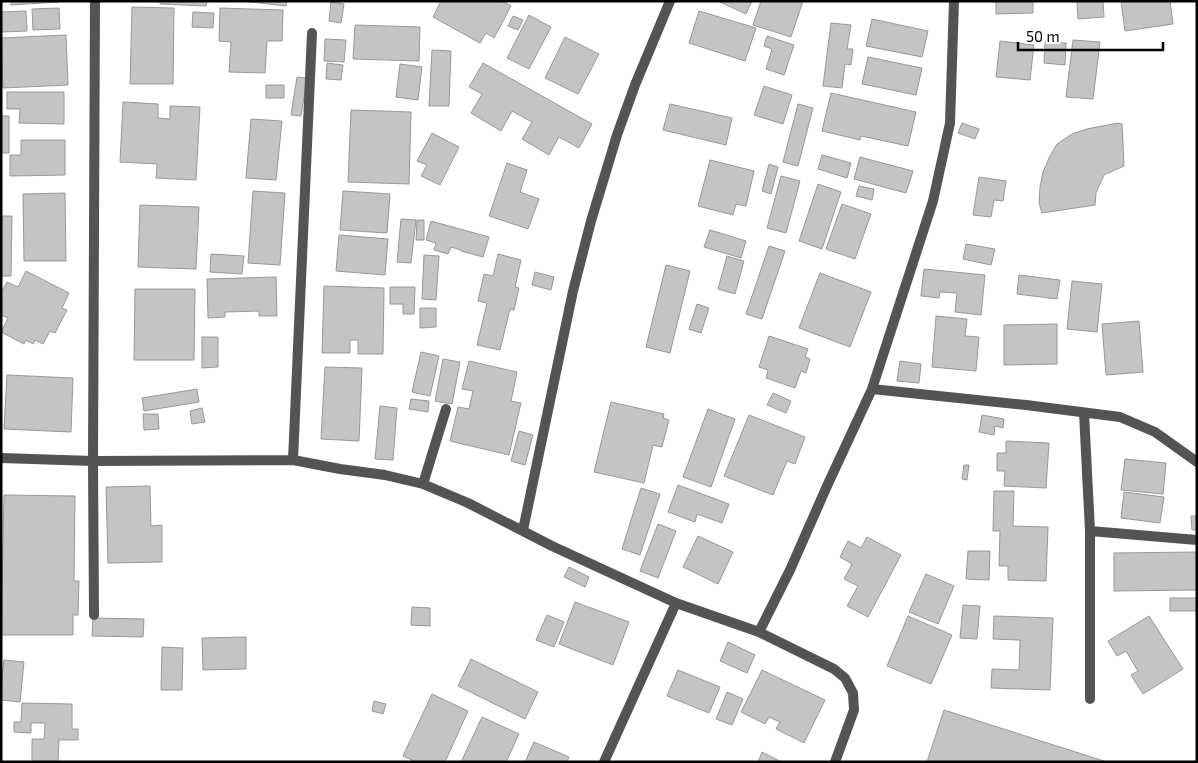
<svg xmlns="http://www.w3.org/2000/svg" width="1198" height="763" font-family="'Exo 2',sans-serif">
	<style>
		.building { fill: #c4c4c4; stroke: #989898 }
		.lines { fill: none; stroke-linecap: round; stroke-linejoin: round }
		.minor { stroke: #545454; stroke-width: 10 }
	</style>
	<rect width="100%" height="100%" fill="#fff"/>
	<path class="building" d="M11,1H59V2L11,5Z
		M160,1H207L206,6L160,4Z
		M242,1H287L286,6Z
		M441,1H502L511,6L494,38L486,33L480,43L433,17Z
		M718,1H752L746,14Z
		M761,1H803L791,37L753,25Z
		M996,1H1033V13L996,14Z
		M1077,1H1103L1104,17L1078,19Z
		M1121,1H1170L1173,24L1125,31Z
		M331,2L344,4L341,23L329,21Z
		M132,7L174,8L173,84H130Z
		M59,8L60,29L33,30L32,9Z
		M220,8L283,10L282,41H267L265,73L229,72L231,42L219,41Z
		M26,11L27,31L2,32L1,12Z
		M699,11L756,28L745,61L689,43Z
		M193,12L214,13L213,28L192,27Z
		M529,15L551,27L529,69L507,58Z
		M513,16L523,20L518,30L508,26Z
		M872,19L928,31L922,57L866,46Z
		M831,23L851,25L847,49H853L851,65L845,64L842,88L823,86Z
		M355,25L420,27L419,61L353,59Z
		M66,35L68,85L3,88L1,38Z
		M767,36L794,45L784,75L766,69L772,49L764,46Z
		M565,37L599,54L578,94L545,78Z
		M325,39L346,40L344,62L324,61Z
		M1073,40L1100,42L1093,99L1066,97Z
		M1000,41L1034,45L1030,80L996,77Z
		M1045,42L1066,43L1065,65L1044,63Z
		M432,50L451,51L449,106H429Z
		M868,57L922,68L916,95L862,84Z
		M327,63L343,65L341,80L326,79Z
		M483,63L592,124L579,148L559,137L549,155L522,139L532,122L512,111L501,131L471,113L482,94L469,87Z
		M400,64L422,67L418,100L396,97Z
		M297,77L307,78L301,116L291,115Z
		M266,85H284V98H266Z
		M764,86L792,95L783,124L754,115Z
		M7,92H64V124L19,123L20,109H7Z
		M831,93L916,112L908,146L861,136L860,140L822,131Z
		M123,102L158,104V118L170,119V106L200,107L196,180L156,178L157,164L120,162Z
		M670,104L732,118L726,145L663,130Z
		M798,104L813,108L798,166L783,162Z
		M351,110L411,112L409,184L348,182Z
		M1,116H9V153H1Z
		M251,119L282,121L276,180L246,178Z
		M962,123L979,129L975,139L958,133Z
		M1118,123L1122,124L1124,166L1104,175L1096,193L1095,205L1042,213L1039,203L1040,187L1043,172L1050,156L1057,144L1072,134L1087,129Z
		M432,133L459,147L440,185L421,176L427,165L417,161Z
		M21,140H65V175L10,176V155H21Z
		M822,155L851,163L847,178L818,169Z
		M860,157L913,171L906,193L854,179Z
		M710,160L754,171L746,206L736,204L733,215L698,206Z
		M507,163L527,170L520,192L539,199L528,229L489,216Z
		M769,164L778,167L771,194L762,191Z
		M781,176L800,181L786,233L767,228Z
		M979,177L1006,181L1003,201L994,200L991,217L973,215Z
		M818,184L841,192L822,249L799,241Z
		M859,186L874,189L872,200L856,196Z
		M253,191L285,193L280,265L248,263Z
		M343,191L390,194L387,233L340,230Z
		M65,193L66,261H24L23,194Z
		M842,204L871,214L855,259L826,249Z
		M140,205L199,207L196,269L138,267Z
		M1,216H12L11,276H1Z
		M401,219L416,220L411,263L397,262Z
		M417,220H424V240H416Z
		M431,221L489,237L483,257L461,251V250L451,247L448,254L434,250L436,243L426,240Z
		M710,230L746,241L741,258L704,247Z
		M339,235L388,239L385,275L336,271Z
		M966,244L995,249L991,265L963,259Z
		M769,246L785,251L762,319L746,314Z
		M211,254L244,256L242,274L210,272Z
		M498,254L521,260L515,287L519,288L514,310L510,309L500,350L477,345L487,303L478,301L484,274L493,276Z
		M424,255L439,256L436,300L422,299Z
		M727,256L744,261L735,294L718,289Z
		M666,265L690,271L670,353L646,347Z
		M924,269L985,275L981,315L955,312L957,293L940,292L939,298L921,296Z
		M26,271L69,293L62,308L67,310L55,333L50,331L43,344L35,340L33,344L26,340L24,344L1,332L8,318L1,315V293L7,282L18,287Z
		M535,272L554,277L551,290L532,285Z
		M820,273L871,292L850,347L799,328Z
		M1019,275L1060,280L1057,299L1017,294Z
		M276,277L277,316H259V311L225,312V317L208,318L207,279Z
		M1072,281L1102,284L1097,332L1067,329Z
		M324,286L384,288L383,354H358V340H350V353H322Z
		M390,287H415L414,314H403V304H390Z
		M135,289H195L194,360H134Z
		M697,304L709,308L701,333L689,329Z
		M420,308H436V327L420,328Z
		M936,316L967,319L965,336L979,337L976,371L932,367Z
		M1139,321L1143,372L1106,375L1102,324Z
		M1057,324V364L1004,365V325Z
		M769,336L808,349L805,357L810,359L806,373L801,371L795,388L766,378L768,370L759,367Z
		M202,337H218V367L202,368Z
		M421,352L439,356L430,396L412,392Z
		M443,359L460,362L452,404L435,401Z
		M469,361L517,372L511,401L521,403L509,455L450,441L458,407L469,409L473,391L462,389Z
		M900,361L921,364L919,383L897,381Z
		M325,367L362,368L359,441L321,439Z
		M7,375L73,378L71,432L4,429Z
		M197,389L199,402L144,411L142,398Z
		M773,393L791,401L786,413L767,405Z
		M411,399L429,401L428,412L409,409Z
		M611,402L664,414L663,418L669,420L662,447L653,445L644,483L594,472Z
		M380,406L397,408L393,460L375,459Z
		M202,408L205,422L192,424L190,411Z
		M708,409L735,419L711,487L683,477Z
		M143,414H158L159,429L144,430Z
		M749,415L805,437L795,464L787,461L773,495L724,476Z
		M982,415L1004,419L1003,428L995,426L994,435L979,432Z
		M519,431L533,435L525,465L511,461Z
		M1006,441L1049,443L1046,488L1004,486L1005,471H997V453H1006Z
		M1125,459L1166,463L1163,494L1121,490Z
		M964,465H969L967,480L962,479Z
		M678,485L729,504L722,523L697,514L695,522L668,512Z
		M150,486L151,526L162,525V562L108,563L106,487Z
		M641,488L660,494L640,555L622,549Z
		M994,491H1014L1013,526L1048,527L1046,581L1008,580V566H999L1000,531H993Z
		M1124,492L1164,497L1160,523L1121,518Z
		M4,495L75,496L74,581H79L78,615H73V635H1Z
		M1191,516H1197V530H1192Z
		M658,524L676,531L658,578L640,571Z
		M698,536L733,552L718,584L683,567Z
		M867,537L901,555L868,617L847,606L858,586L844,579L852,564L840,557L848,541L861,548Z
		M968,551H990L989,580L966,579Z
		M1197,552V590L1114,591V553Z
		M569,567L589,577L585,587L564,577Z
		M926,574L954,586L938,624L909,612Z
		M1170,598H1197V611H1170Z
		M575,602L629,622L613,665L559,644Z
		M963,605L980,606L977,639L960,638Z
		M412,607L430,608V626L411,625Z
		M547,615L564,622L554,647L536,640Z
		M908,616L952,635L931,684L887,666Z
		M994,616L1053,618L1050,690L991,688L992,669L1019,670L1020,640L993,639Z
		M1149,616L1183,669L1143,694L1131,675L1138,671L1126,651L1117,656L1108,641Z
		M93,618L144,619L143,637L92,636Z
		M246,637V669L203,670L202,638Z
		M728,642L755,655L747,673L720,661Z
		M162,647L183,648L182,690H161Z
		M471,659L538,692L525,719L458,686Z
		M4,660L24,662L20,702L1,700V687Z
		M678,670L720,687L709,713L667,696Z
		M762,670L825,700L804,743L776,729L780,722L769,717L765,724L741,712Z
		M727,692L743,699L732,725L716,719Z
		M432,694L468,711L445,762H416L403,756Z
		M374,701L386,704L383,714L372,711Z
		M22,703L72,704V729H78V740H59L58,762H32V739H44L45,723H31V733L14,732V722H21Z
		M944,710L1107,762H927Z
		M482,717L519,734L506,762H461Z
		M534,742L569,757L567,762H525Z
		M762,752L782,762H758Z"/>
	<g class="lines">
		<path class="minor" d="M872,389L1026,405L1120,417L1155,432L1197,462
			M1084,413L1090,531V699
			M1,458L93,461L293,460L340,469L385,475L423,484L468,503L552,546L676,603L759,632L834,669L845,678L853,693L854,710L835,762
			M293,460L312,33
			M423,484L446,409
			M523,530L573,291L591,221L617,135L635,85L670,1
			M1090,531L1197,540
			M94,615L93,461L95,1
			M759,632L790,570L827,486L872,389L933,201L950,123L954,1
			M604,762L676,603"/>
	</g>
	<rect width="1198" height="763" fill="none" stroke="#000000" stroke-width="5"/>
	<path d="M1018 42v8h145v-8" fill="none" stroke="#000000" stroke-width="2.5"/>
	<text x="1026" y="42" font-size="15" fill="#000000" stroke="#ffffff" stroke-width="4" paint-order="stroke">50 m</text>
</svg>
